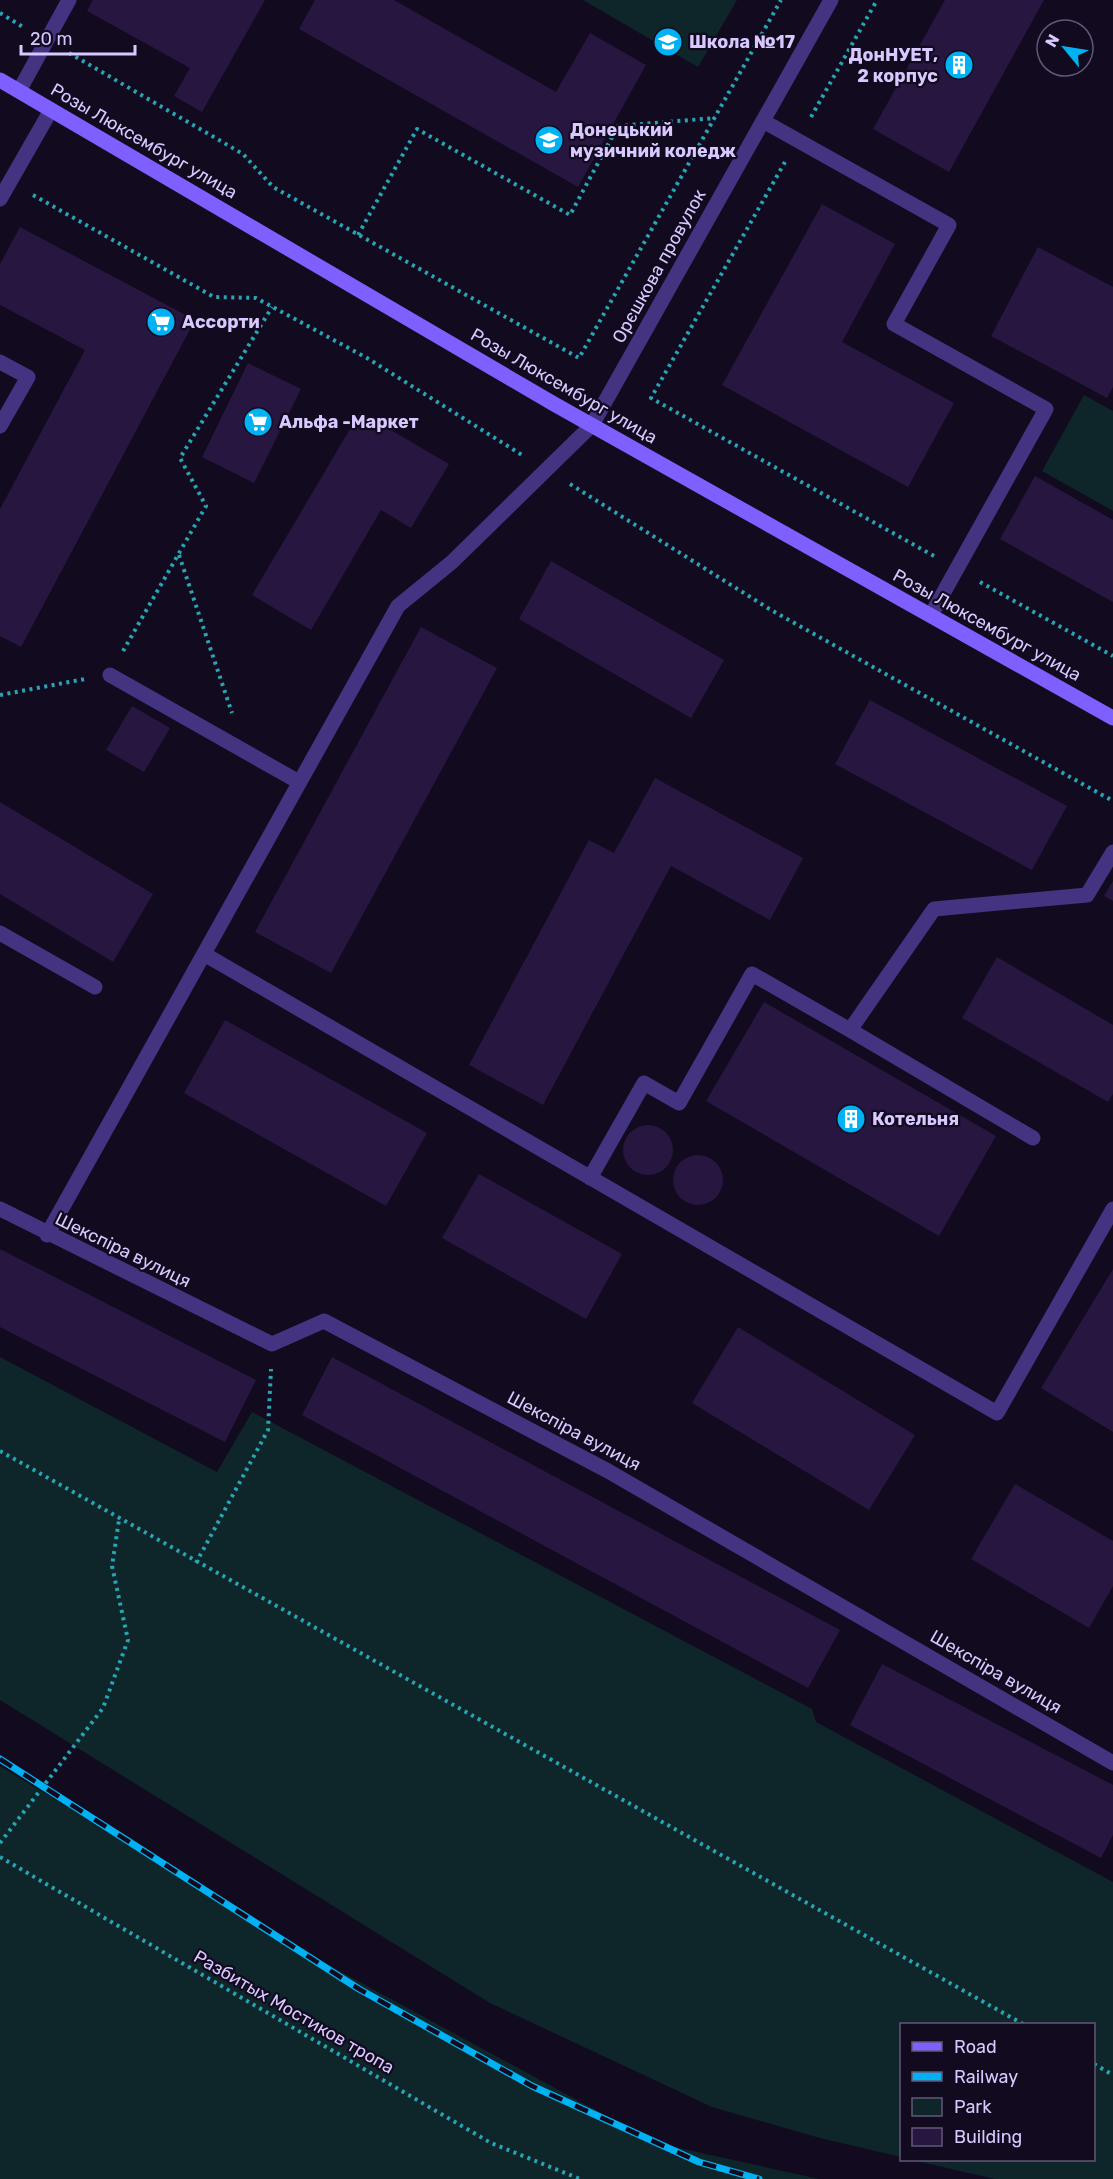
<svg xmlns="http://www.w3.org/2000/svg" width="1113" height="2179" font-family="Rubik,sans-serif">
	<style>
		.green { fill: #0e2529 }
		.building { fill: #261640 }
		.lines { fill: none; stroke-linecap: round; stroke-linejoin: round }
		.path { stroke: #27a5b5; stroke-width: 4; stroke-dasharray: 3 4.5; stroke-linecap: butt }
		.lane { stroke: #433380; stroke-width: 15 }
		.street { stroke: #433380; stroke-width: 15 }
		.secondary { stroke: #7f5fff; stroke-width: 15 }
		.rail-casing { stroke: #00b1f3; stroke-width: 7 }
		.rail { stroke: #120b1f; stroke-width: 4.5; stroke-dasharray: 14; stroke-linecap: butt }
		.labels { text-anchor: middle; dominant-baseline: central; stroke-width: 4.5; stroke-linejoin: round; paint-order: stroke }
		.poi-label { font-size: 18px; font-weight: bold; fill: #d8c8ff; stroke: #120b1f; text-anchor: start }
		.street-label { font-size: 18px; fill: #d8c8ff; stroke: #120b1f }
	</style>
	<rect width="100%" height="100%" fill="#120b1f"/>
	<path class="green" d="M583,0H737L698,67Z
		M1084,395L1113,411V511L1042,471Z
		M0,1357L217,1472L252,1412L812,1709L816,1722L1113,1882V2179H995L912,2160H1094V2024H902L901,2157L820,2138L712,2107L490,2003L0,1700Z
		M0,1766L332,1967L656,2143L819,2179H0Z"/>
	<path class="building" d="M93,0H265L202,112L174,96L190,68L87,11Z
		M315,0H394L556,92L590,33L646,65L578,187L299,29Z
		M945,0H1044L949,172L873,129Z
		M822,204L895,244L842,342L954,403L908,487L722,385Z
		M20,227L195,320L21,647L0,636V509L85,350L0,305V264Z
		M1038,247L1113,287V387L1107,398L991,336Z
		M248,363L301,389L254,483L202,457Z
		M360,412L449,464L411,528L381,510L311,630L252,595Z
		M1035,476L1113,520V602L1000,539Z
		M551,561L724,660L691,718L519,619Z
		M421,627L497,668L331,973L255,932Z
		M870,700L1067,806L1032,870L835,764Z
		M132,706L170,728L144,772L106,750Z
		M655,778L803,858L770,920L671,866L543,1105L469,1065L589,840L614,853Z
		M0,802L153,894L113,962L0,894Z
		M1113,881V901L1104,896Z
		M997,957L1113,1025V1094L1108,1102L962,1018Z
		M764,1002L996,1136L939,1236L706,1101Z
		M225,1020L427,1133L386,1206L184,1093Z
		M623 1150a25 25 0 1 1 50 0a25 25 0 1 1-50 0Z
		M673 1180a25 25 0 1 1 50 0a25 25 0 1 1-50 0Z
		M479,1174L622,1254L586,1319L442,1238Z
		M0,1249L256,1380L225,1442L0,1327Z
		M1113,1269V1432L1041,1388Z
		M738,1327L915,1435L869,1510L692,1403Z
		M332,1357L840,1630L808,1688L302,1415Z
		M1015,1484L1113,1541V1586L1089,1628L971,1559Z
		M882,1664L1113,1785V1835L1101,1858L850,1725Z"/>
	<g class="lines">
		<path class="path" d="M0,13L23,27
			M69,53L243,154L273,187L579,358L781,0
			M811,117L877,0
			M785,162L651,398L934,556
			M33,195L214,297L256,298L367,358L522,455
			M358,235L417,129L570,215L618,126L715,118
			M570,484L771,610L1113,801
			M179,555L232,713
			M980,582L1113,656
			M123,651L206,506L180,458L272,307
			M0,695L85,679
			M0,1451L1023,2024
			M196,1563L268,1430L271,1369
			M0,1843L103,1708L128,1640L112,1566L119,1520
			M0,1857L491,2143L580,2179
			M1094,2064L1113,2075"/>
		<path class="lane" d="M19,91L69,0
			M763,121L949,225L894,324L1046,409L931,615
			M0,199L51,110
			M0,362L28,377L0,426
			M110,675L299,782
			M0,933L95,987
			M204,954L997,1413L1113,1209
			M1033,1138L850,1030L934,909L1087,895L1113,852
			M590,1178L644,1083L679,1103L752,974L850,1030
			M0,1209L272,1344L324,1321L608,1471L1113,1763
			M47,1235L398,606L452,562L592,425"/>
		<path class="street" d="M592,425L831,0"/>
		<path class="secondary" d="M0,80L554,404L1113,718"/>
		<g class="rail-casing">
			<path id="rail" d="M0,1759L359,1989L532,2086L699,2162L759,2179"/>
		</g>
		<use href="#rail" class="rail"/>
	</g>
	<defs>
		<g id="school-disc" transform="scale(1.5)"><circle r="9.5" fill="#00b1f3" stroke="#120b1f"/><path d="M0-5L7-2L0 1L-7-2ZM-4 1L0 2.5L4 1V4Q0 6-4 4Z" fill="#fff"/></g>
		<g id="building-disc" transform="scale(1.5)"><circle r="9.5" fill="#00b1f3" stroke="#120b1f"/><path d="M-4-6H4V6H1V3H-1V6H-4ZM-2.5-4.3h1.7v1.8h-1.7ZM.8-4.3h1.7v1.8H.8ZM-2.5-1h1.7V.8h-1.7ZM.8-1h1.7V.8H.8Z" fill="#fff"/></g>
		<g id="university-disc" transform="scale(1.5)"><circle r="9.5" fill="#00b1f3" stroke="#120b1f"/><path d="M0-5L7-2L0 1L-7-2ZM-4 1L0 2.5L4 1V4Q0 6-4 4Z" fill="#fff"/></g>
		<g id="supermarket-disc" transform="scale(1.5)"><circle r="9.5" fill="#00b1f3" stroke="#120b1f"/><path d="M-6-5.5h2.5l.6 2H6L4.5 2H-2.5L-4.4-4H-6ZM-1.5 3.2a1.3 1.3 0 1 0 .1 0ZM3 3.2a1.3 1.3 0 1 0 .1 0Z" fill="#fff"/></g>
	</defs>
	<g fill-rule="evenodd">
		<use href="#school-disc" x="668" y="42"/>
		<use href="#building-disc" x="959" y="65"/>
		<use href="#university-disc" x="549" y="140"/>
		<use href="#supermarket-disc" x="161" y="322"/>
		<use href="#supermarket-disc" x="258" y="422"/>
		<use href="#building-disc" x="851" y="1119"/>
	</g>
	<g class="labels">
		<g class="poi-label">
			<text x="689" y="42">Школа №17</text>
			<text x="938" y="55" text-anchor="end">ДонНУЕТ,<tspan x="938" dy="21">2 корпус</tspan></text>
			<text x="570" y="130">Донецький<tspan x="570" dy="21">музичний коледж</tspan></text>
			<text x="182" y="322">Ассорти</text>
			<text x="279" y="422">Альфа -Маркет</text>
			<text x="872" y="1119">Котельня</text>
		</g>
		<g class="street-label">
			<text transform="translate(144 141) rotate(30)">Розы Люксембург улица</text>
			<text transform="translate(659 266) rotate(-61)">Орєшкова провулок</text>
			<text transform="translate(564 386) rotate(30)">Розы Люксембург улица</text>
			<text transform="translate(987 625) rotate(29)">Розы Люксембург улица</text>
			<text transform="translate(123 1250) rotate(26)">Шекспіра вулиця</text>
			<text transform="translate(574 1431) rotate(28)">Шекспіра вулиця</text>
			<text transform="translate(996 1672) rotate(30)">Шекспіра вулиця</text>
			<text transform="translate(294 2012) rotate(30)">Разбитых Мостиков тропа</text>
		</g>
	</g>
	<rect x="900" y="2023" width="195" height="138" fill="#120b1f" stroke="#615779" stroke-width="1.5"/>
	<rect x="912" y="2042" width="30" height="9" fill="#7f5fff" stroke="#615779" stroke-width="1.5"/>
	<text x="954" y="2053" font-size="18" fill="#d8c8ff">Road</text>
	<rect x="912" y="2072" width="30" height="9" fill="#00b1f3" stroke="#615779" stroke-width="1.5"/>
	<text x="954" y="2083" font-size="18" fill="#d8c8ff">Railway</text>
	<rect x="912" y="2098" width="30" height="18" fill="#0e2529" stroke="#615779" stroke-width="1.5"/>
	<text x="954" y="2113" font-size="18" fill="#d8c8ff">Park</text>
	<rect x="912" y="2128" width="30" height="18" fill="#261640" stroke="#615779" stroke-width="1.5"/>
	<text x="954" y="2143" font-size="18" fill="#d8c8ff">Building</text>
	<g transform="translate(1065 48) rotate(300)"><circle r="28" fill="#120b1f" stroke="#615779" stroke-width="1.5"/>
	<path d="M0-4.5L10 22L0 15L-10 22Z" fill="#00b1f3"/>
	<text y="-9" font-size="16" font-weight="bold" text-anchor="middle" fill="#d8c8ff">N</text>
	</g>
	<path d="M21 45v9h114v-9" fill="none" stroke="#d8c8ff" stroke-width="3"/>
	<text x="30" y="45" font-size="18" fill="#d8c8ff" stroke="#120b1f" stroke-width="4.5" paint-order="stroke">20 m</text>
</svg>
